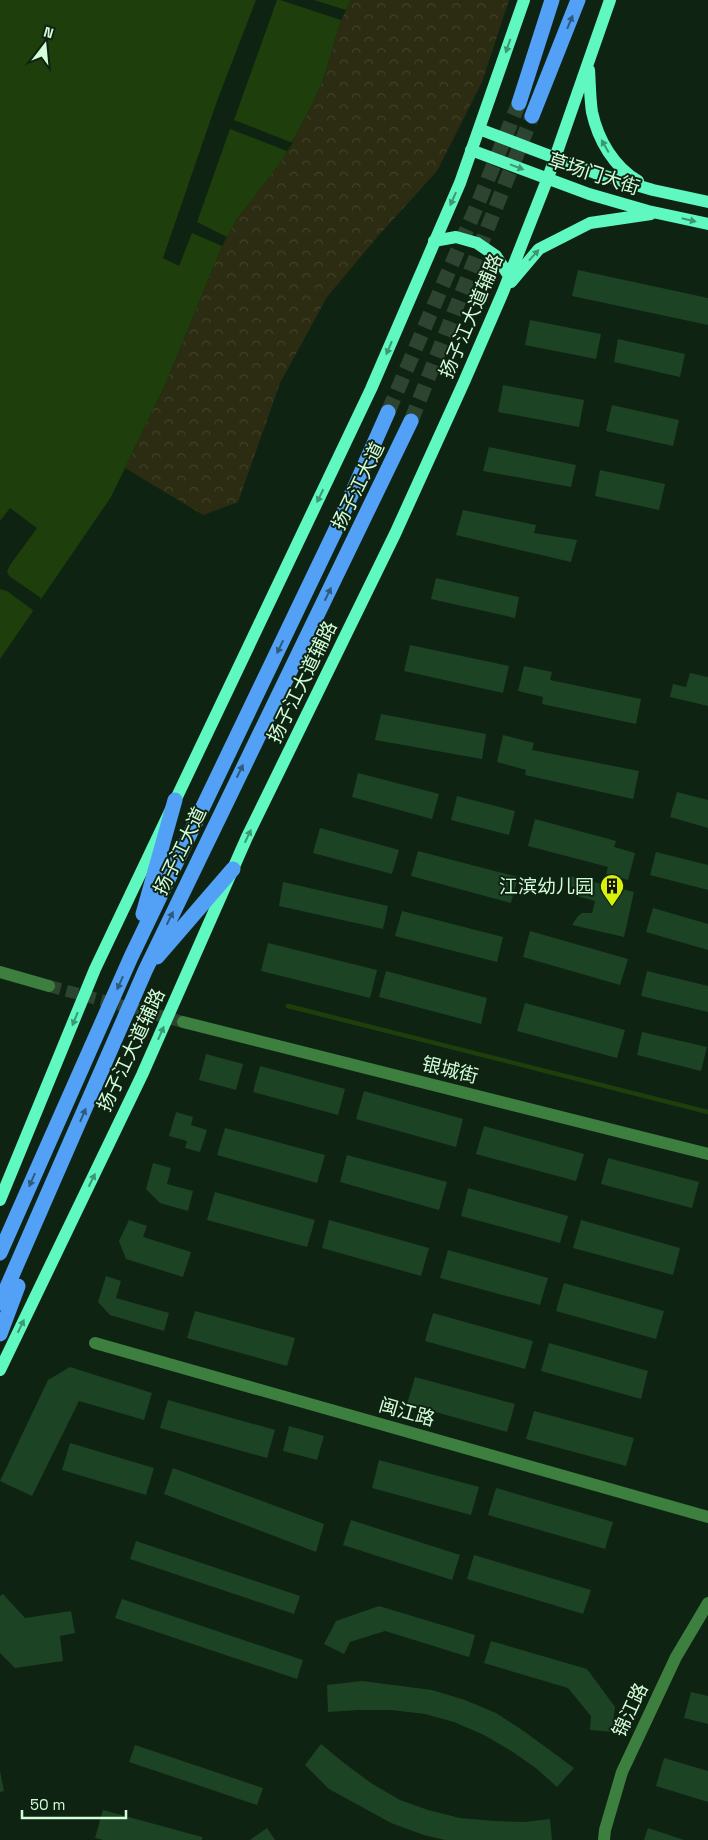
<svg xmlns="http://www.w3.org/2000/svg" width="708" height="1840" font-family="'Space Grotesk','Noto Sans SC',sans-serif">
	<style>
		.park { fill: url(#park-crowns) }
		.water { fill: #1e3e0c }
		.pier { fill: #0f2312 }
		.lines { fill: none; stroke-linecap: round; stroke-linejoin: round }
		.stream { stroke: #1e3e0c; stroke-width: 4.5 }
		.building { fill: #1c4324 }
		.minor-tunnel { stroke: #2c4430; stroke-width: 12; stroke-dasharray: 12 6; stroke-linecap: butt }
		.highway-tunnel { stroke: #2c4430; stroke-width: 15; stroke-dasharray: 15 8; stroke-linecap: butt }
		.minor { stroke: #3c7f3f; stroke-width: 12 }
		.major { stroke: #5ff8c0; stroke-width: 12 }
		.highway { stroke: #53a0f7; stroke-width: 15 }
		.oneway { fill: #2e5b79 }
		.oneway2 { fill: #3b9872 }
		.labels { text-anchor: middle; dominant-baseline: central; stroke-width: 4; stroke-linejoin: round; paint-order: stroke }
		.street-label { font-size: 19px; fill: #d2fdd8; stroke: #0f2312 }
		.poi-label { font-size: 19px; fill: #d2fdd8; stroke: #0f2312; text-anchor: end }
	</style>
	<defs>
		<pattern id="park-crowns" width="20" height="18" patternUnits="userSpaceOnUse" patternTransform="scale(1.25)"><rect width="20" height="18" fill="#2c2c12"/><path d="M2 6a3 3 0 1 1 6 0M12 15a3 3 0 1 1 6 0" fill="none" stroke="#404128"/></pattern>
	</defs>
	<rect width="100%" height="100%" fill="#0f2312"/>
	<path class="park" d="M351,0H509L482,82L437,171L379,235L327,297L280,383L238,502L203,515L125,468L165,385L222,246L237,219L281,162L311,107L324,77L341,20Z"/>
	<path class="water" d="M0,0H351L341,20L324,77L311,107L281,162L237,219L222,246L165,385L111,497L0,659Z"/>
	<path class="pier" d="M256,0H277L234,120L293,143L287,151L230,129L197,222L227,237L222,246L192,233L179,266L163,258L217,101Z
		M280,0H314L346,10L341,20Z
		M10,508L37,528L10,565L7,571L9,576L41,598L34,611L7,591L0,589V521Z"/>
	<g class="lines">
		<path class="stream" d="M288,1006L708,1112"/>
	</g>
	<path class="building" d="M578,270L708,298V325L572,296Z
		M530,320L601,334L596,359L525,345Z
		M618,339L685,354L680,377L614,362Z
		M503,385L584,400L579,427L498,412Z
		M612,405L679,420L673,446L606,431Z
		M489,447L576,465L571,487L483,471Z
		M600,470L665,484L659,510L595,496Z
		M463,510L536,525L534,533L577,540L571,562L456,535Z
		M436,578L519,597L515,618L431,599Z
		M410,645L509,666L503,693L404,671Z
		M524,666L552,672L550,680L641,699L636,724L542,704L543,697L518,691Z
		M690,673L708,677V706L670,697L673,684L686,687Z
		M381,714L486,734L482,759L375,740Z
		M503,735L534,743L532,750L639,771L633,799L525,775L526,770L497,762Z
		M358,773L439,794L432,819L352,797Z
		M677,792L708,800V828L670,817Z
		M457,796L515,811L509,835L451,820Z
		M535,819L616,841L614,847L635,853L628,880L606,874L608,867L528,846Z
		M320,828L399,850L392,874L313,853Z
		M418,851L518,877L511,903L411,876Z
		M656,852L708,865V890L650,875Z
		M570,876L634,892L624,937L572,925L578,916L582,913H592L595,901L566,893Z
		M283,882L388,906L383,929L279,906Z
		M653,908L708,924V950L646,932Z
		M402,911L503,937L497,962L395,936Z
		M530,931L628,959L620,985L523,957Z
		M268,943L377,970L370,998L261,971Z
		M386,971L487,998L481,1024L379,997Z
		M647,971L708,986V1012L641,996Z
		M525,1003L625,1030L617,1058L517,1031Z
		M642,1032L707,1047L701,1071L637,1055Z
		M206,1054L243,1064L236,1090L199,1080Z
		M260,1066L345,1089L338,1115L253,1092Z
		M364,1091L463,1119L456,1147L356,1119Z
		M176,1112L193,1117L191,1125L207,1130L200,1152L185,1148L187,1141L169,1136Z
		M484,1126L584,1154L576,1181L476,1154Z
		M225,1128L325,1155L317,1183L217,1155Z
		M347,1155L447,1182L439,1210L340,1182Z
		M608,1158L699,1182L692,1208L601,1184Z
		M153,1163L171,1168L167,1184L193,1191L188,1211L160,1203L146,1189Z
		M468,1188L568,1216L560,1243L461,1216Z
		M215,1192L315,1220L307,1247L207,1220Z
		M129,1220L147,1226L143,1237L191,1252L183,1277L126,1259L119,1241Z
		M329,1220L429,1248L421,1276L322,1248Z
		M581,1220L680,1248L673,1275L573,1248Z
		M448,1250L548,1278L540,1305L440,1278Z
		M106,1276L121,1281L116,1298L169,1313L164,1331L110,1315L98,1302Z
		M564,1283L664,1311L656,1339L556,1311Z
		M195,1311L295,1338L287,1366L187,1338Z
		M433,1313L533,1341L525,1369L425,1341Z
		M549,1343L648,1371L641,1399L541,1371Z
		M70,1367L152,1393L144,1420L79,1401L32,1496L0,1481L48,1380Z
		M415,1377L515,1404L507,1432L407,1404Z
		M168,1400L275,1430L267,1458L160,1428Z
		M534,1411L634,1438L626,1466L526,1439Z
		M289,1426L324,1436L317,1460L283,1451Z
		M70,1443L154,1468L146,1495L62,1470Z
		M379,1460L479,1487L471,1515L372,1488Z
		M173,1468L324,1524L316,1552L164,1494Z
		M496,1488L613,1522L605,1549L488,1515Z
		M351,1520L460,1555L452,1580L343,1545Z
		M136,1541L300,1596L294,1614L130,1559Z
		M474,1555L591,1590L583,1614L467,1579Z
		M3,1594L25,1618L71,1611L75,1633L60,1636L63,1661L15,1668L0,1653V1596Z
		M122,1599L303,1660L297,1679L115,1618Z
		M379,1606L475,1635L469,1657L385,1631L350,1642L344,1654L324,1644L336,1621Z
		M491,1641L587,1669L615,1707L612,1732L590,1730L591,1716L568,1688L484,1663Z
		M362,1681L432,1690L465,1700L496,1713L525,1732L574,1768L557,1787L537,1769L513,1752L484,1735L454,1722L425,1714L391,1710H358L328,1712L327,1685Z
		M691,1692L708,1696V1724L684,1718Z
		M321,1744L344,1763L371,1783L400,1800L428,1810L460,1818L494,1821L524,1822L550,1819L552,1840H445L424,1835L391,1823L329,1789L305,1765Z
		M135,1745L263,1788L257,1805L129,1762Z
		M664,1758L708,1771V1802L656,1786Z
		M0,1771L4,1791L0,1792Z
		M103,1810L202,1837V1840H103L95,1838Z
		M267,1828L275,1840H250Z
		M648,1828L684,1840H644Z"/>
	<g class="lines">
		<path class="minor-tunnel" d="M49,986L183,1022"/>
		<path class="highway-tunnel" d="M388,412L479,201L519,103
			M411,421L532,116"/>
		<path class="minor" d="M0,972L49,986
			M183,1022L708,1154
			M95,1343L708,1517
			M604,1840L605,1830L622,1772L676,1657L708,1603"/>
		<path class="major" d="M589,70C590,84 590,99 592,112C598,140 614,167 638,181
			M479,129L595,173L653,190L708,202
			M471,150L589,194L648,211L708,224
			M434,241L456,237L477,243L496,256L509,276
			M511,282L539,249L590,223L651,214
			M0,1200L95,969L371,389L460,183L524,0
			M0,1370L142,1075L247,837L395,534L464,382L503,292L549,175L610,0"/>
		<path class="highway" d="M519,103L552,0
			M532,116L578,0
			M143,914L175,800
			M157,957L233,869
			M0,1253L131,957L337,527L388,412
			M0,1303L145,971L411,421
			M0,1334L18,1286"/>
	</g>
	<defs><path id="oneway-solid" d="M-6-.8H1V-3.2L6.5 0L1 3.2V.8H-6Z" transform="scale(1.25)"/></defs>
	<g class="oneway">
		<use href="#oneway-solid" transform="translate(570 22) rotate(-68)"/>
		<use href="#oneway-solid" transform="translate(328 594) rotate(-64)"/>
		<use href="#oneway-solid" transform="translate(280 647) rotate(115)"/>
		<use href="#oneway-solid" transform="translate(240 771) rotate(-64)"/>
		<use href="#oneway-solid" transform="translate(170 918) rotate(-64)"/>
		<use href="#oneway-solid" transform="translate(120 983) rotate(114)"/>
		<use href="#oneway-solid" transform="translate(83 1115) rotate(-67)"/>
		<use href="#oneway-solid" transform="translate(32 1180) rotate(114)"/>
	</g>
	<g class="oneway2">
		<use href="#oneway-solid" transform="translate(508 46) rotate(109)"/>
		<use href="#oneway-solid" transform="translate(605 146) rotate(-120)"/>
		<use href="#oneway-solid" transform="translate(517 167) rotate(21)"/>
		<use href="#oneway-solid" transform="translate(453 199) rotate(114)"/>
		<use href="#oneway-solid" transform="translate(689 220) rotate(13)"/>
		<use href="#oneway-solid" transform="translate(534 255) rotate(-48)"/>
		<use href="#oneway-solid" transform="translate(389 348) rotate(113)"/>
		<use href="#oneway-solid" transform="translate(320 496) rotate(116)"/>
		<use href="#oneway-solid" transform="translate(248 836) rotate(-65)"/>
		<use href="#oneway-solid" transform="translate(75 1019) rotate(112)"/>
		<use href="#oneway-solid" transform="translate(161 1033) rotate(-66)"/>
		<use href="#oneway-solid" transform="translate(92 1180) rotate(-64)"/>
		<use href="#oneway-solid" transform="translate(21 1326) rotate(-64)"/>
	</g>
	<defs>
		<g id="building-pin" transform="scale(1.25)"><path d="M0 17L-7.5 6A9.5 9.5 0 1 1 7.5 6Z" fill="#d7f10b" stroke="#0f2312"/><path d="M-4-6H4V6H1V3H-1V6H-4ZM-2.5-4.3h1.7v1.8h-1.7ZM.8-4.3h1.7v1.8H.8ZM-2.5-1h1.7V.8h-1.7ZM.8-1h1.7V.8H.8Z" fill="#111"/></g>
	</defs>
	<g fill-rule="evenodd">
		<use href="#building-pin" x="612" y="886"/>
	</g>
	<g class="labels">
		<g class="street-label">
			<text transform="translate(594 174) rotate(18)">草场门大街</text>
			<text transform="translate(471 316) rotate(-67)">扬子江大道辅路</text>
			<text transform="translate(358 486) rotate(-64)">扬子江大道</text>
			<text transform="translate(302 682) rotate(-64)">扬子江大道辅路</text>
			<text transform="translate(180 851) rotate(-64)">扬子江大道</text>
			<text transform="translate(131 1050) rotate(-65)">扬子江大道辅路</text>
			<text transform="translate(450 1070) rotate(14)">银城街</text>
			<text transform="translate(407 1412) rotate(16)">闽江路</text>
			<text transform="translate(630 1710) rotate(-65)">锦江路</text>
		</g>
		<g class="poi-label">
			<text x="594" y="886">江滨幼儿园</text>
		</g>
	</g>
	<g transform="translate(45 45) rotate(16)" stroke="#0f2312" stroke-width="4" paint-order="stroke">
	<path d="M0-4L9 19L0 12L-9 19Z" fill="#d2fdd8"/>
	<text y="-8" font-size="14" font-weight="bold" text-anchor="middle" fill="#d2fdd8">N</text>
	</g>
	<path d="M22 1810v8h104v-8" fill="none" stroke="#d2fdd8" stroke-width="2.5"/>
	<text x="30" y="1810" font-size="15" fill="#d2fdd8" stroke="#0f2312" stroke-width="4" paint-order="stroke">50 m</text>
</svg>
